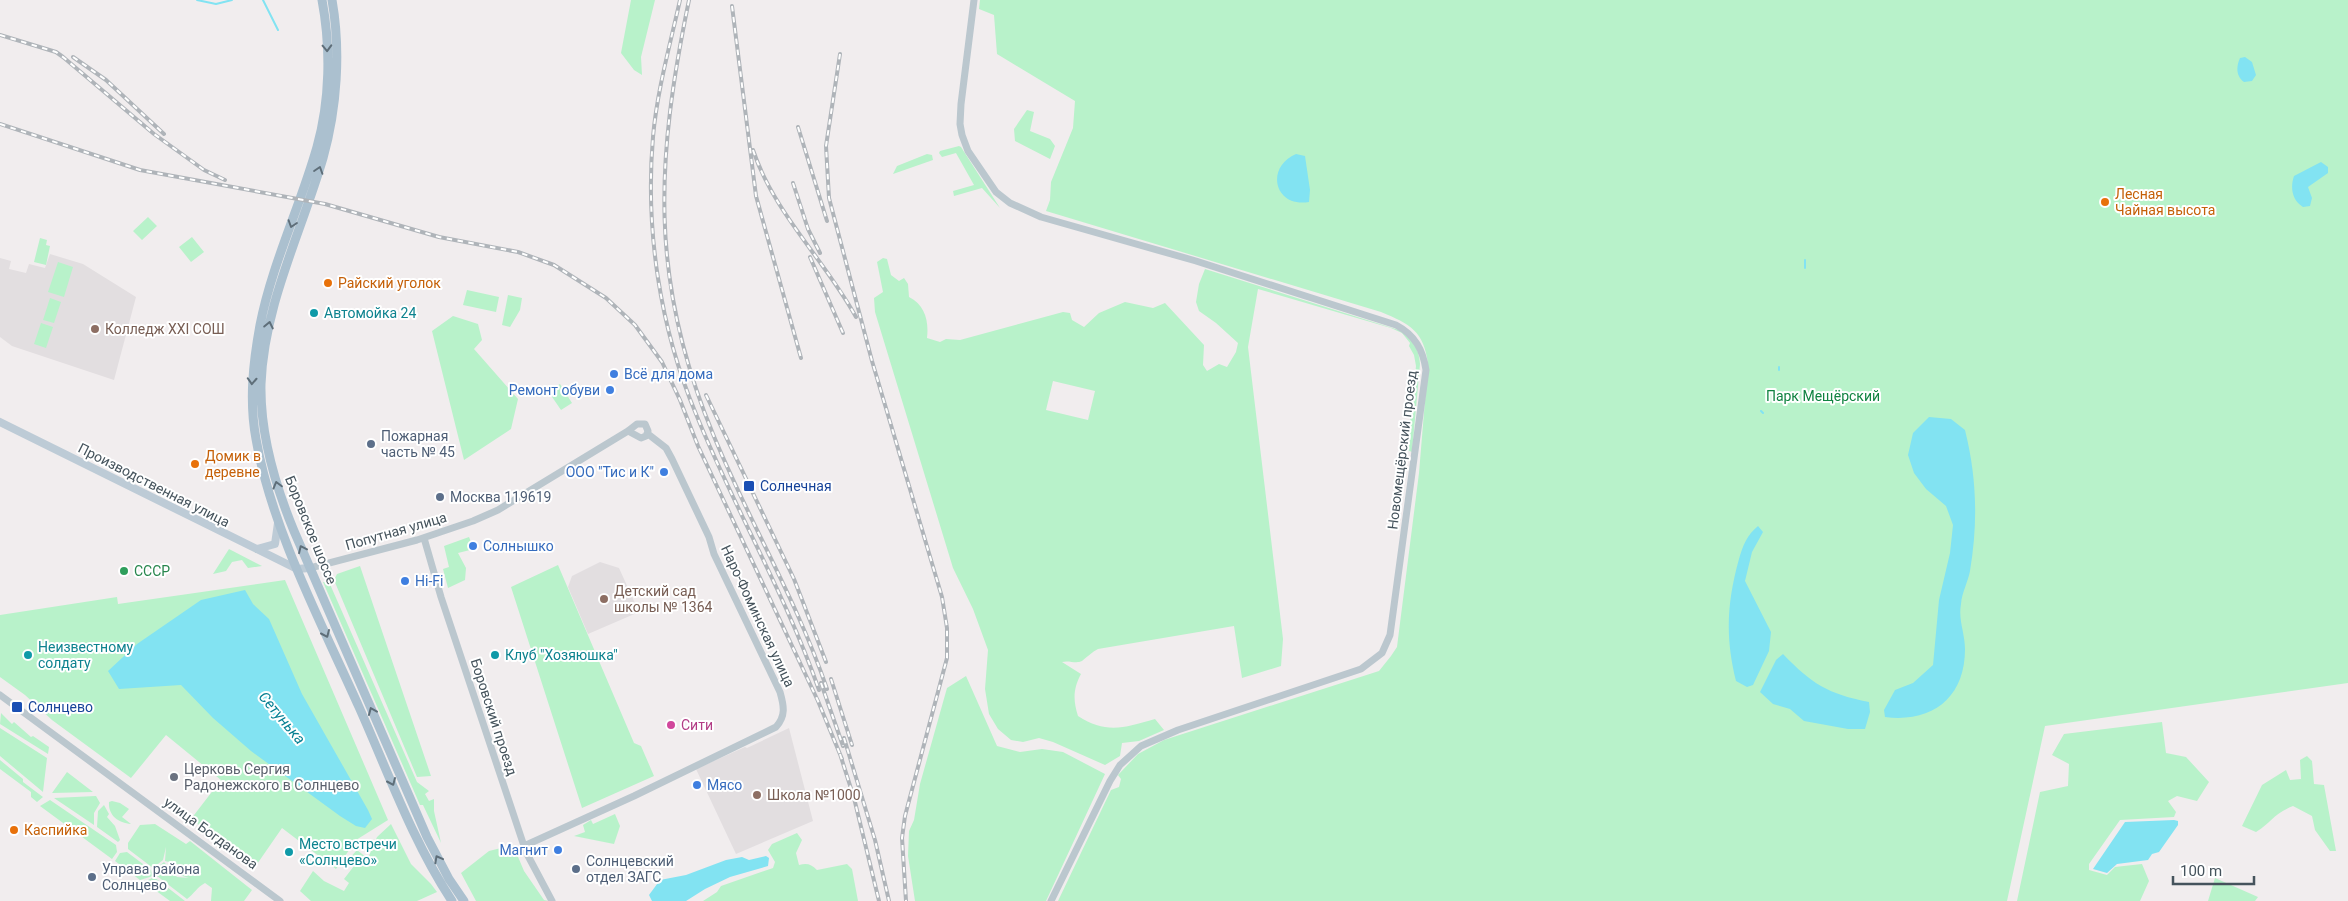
<svg xmlns="http://www.w3.org/2000/svg" width="2348" height="901" font-family="Roboto,sans-serif">
	<style>
		.education { fill: #e2dee0 }
		.green { fill: #b8f2ca; fill-rule: evenodd }
		.water { fill: #82e3f2 }
		.lines { fill: none; stroke-linecap: round; stroke-linejoin: round }
		.stream { stroke: #82e3f2; stroke-width: 2 }
		.tertiary { stroke: #bbc7ce; stroke-width: 7 }
		.secondary { stroke: #bdcbd6; stroke-width: 8 }
		.primary { stroke: #abc0cf; stroke-width: 9 }
		.rail-casing { stroke: #afb4b9; stroke-width: 4 }
		.rail { stroke: #fff; stroke-width: 2; stroke-dasharray: 5.5; stroke-linecap: butt }
		.oneway { stroke: #5e6e79 }
		.food-dot { fill: #e8710a; stroke: #fff; stroke-width: 2 }
		.culture-dot { fill: #0f9aa8; stroke: #fff; stroke-width: 2 }
		.education-dot { fill: #8d6e63; stroke: #fff; stroke-width: 2 }
		.shop-dot { fill: #3f7fe0; stroke: #fff; stroke-width: 2 }
		.service-dot { fill: #5c6f8a; stroke: #fff; stroke-width: 2 }
		.transit-dot { fill: #1a4fb4; stroke: #fff; stroke-width: 2 }
		.leisure-dot { fill: #2e9e5b; stroke: #fff; stroke-width: 2 }
		.hotel-dot { fill: #d1479c; stroke: #fff; stroke-width: 2 }
		.worship-dot { fill: #6b7280; stroke: #fff; stroke-width: 2 }
		.labels { text-anchor: middle; dominant-baseline: central; stroke-width: 4; stroke-linejoin: round; paint-order: stroke }
		.food-label { font-size: 14px; fill: #c56008; stroke: #fff; text-anchor: start }
		.culture-label { font-size: 14px; fill: #0d838f; stroke: #fff; text-anchor: start }
		.education-label { font-size: 14px; fill: #785e54; stroke: #fff; text-anchor: start }
		.shop-label { font-size: 14px; fill: #366cbe; stroke: #fff; text-anchor: start }
		.park-label { font-size: 14px; fill: #108341; stroke: #fff }
		.service-label { font-size: 14px; fill: #4e5e75; stroke: #fff; text-anchor: start }
		.street-label { font-size: 14px; fill: #45535c; stroke: #fff }
		.transit-label { font-size: 14px; fill: #164399; stroke: #fff; text-anchor: start }
		.leisure-label { font-size: 14px; fill: #27864d; stroke: #fff; text-anchor: start }
		.hotel-label { font-size: 14px; fill: #b23c85; stroke: #fff; text-anchor: start }
		.worship-label { font-size: 14px; fill: #5b616d; stroke: #fff; text-anchor: start }
		.water-label { font-size: 15px; font-style: italic; fill: #057f92; stroke: #fff }
	</style>
	<rect width="100%" height="100%" fill="#f1edee"/>
	<path class="education" d="M50,254L83,264L136,297L114,380L12,346L0,337V258L11,261L9,269L26,273L29,264L45,268Z
		M600,562L619,568L639,612L588,634L568,587L572,576Z
		M789,728L813,821L736,854L696,769L745,747L747,748Z"/>
	<path class="green" d="M631,0H655L641,57L642,75L634,70L621,53Z
		M980,0H2348V683L2045,726L2007,901H1058L1111,790L1119,787L1121,779L1118,775L1138,754L1164,740L1379,671L1391,656L1397,647L1398,639L1419,473L1428,364C1424,331 1410,324 1381,312L1046,211L1050,200L1051,182L1073,128L1075,101L997,54L994,15L979,9Z
		M1027,110L1034,112L1030,131L1050,139L1055,146L1050,159L1015,141L1014,129Z
		M959,146L961,147L1000,208L982,188L954,196L953,191L974,185L956,153L942,157L939,153L940,151Z
		M927,154L932,155L933,160L893,174L897,166Z
		M148,217L157,226L142,240L133,231Z
		M192,237L204,252L191,262L179,247Z
		M40,238L47,240L46,245L50,246L46,265L34,262Z
		M883,258L887,259L891,275L899,281L904,278L908,284L909,297C925,305 929,321 927,338L940,342L946,339L960,340L1063,312L1070,313L1072,320L1084,327L1099,313L1125,302L1153,308L1165,303L1204,345L1203,365L1207,371L1219,364L1227,367L1236,352L1238,343L1216,323L1199,311L1196,302L1199,284L1205,269L1402,331C1413,340 1419,349 1420,364L1412,452L1407,450L1416,366L1414,355L1409,346L1410,343L1402,333L1391,328L1258,289L1248,347L1283,639L1281,666L1242,678L1234,626L1098,649C1092,652 1087,657 1082,661C1076,664 1069,660 1062,662L1081,674C1073,689 1073,700 1078,716C1106,734 1124,728 1155,719L1164,730L1139,741L1122,743L1120,756L1105,765L1053,742L1039,738L1023,742L1011,740L998,729L989,714L985,689L988,650L973,609L953,568L875,312L874,298L883,292L877,262ZM1053,381L1095,391L1088,420L1046,410Z
		M58,262L73,267L64,297L48,292Z
		M467,290L499,297L496,312L463,305Z
		M508,295L522,298L520,310L510,327L502,325Z
		M50,298L61,302L54,323L43,320Z
		M453,316L478,324L482,340L474,349L518,399L511,429L464,460L432,331Z
		M41,323L53,327L46,348L34,344Z
		M560,384L572,403L561,410L548,391Z
		M469,537L474,549L458,553L466,568L465,580L448,588L443,569L449,567L444,546Z
		M229,549L262,566L248,568L242,560L232,562L226,571L213,574Z
		M558,565L634,743L641,746L654,776L582,808L511,587Z
		M360,566L431,776L417,777L334,580L337,574Z
		M285,580L388,820L356,840L336,869L282,828L255,867L191,819L221,780L166,735L131,778L52,720L25,695L0,677V615L117,597L118,604Z
		M323,582H329L417,782L429,791L425,794L429,801L434,799V811L441,843L423,805H420Z
		M966,676L997,746L1020,752L1042,749L1063,752L1105,774L1046,901H915L908,856L909,831L914,820L920,784L947,688Z
		M1,713L12,724L14,722L31,737L33,736L49,747L48,754L0,724Z
		M2162,722L2166,753L2186,757L2209,782L2197,801L2177,796L2168,801L2176,812L2174,817L2120,820L2089,864V870L2107,875L2115,867L2142,864L2149,881L2140,901H2017L2040,792L2068,786L2069,764L2052,755L2064,734Z
		M0,728L47,758L43,792L0,756Z
		M2307,756L2312,761L2314,784L2324,785L2336,851H2330L2315,830L2312,816L2293,806C2273,814 2272,822 2256,832L2242,826L2262,785L2286,770L2290,780L2301,779L2300,760Z
		M0,760L23,779V782L43,797L37,802L31,797V792L0,769Z
		M67,772L93,792L52,793Z
		M96,796L100,803L94,813V825L54,798Z
		M50,800L116,845L117,852L112,859L40,806Z
		M112,801L120,803L129,809L122,817L131,824C118,823 108,815 109,802Z
		M104,805L109,814L107,817L115,826L120,840L118,842L97,827L98,811Z
		M615,814L620,826L614,844L574,836L585,832L583,825L591,820L593,824Z
		M155,824L186,844L190,841L252,890L244,901H211L212,888L205,883C197,887 194,894 187,899L157,876L154,870L164,862L177,877L189,878L179,875L172,866L187,870L188,867L165,861L166,847L163,860L153,868L128,849V843L140,825Z
		M391,824L411,864L431,884L437,892L417,901H311L300,891L313,871L324,881L344,891L349,883L344,879L354,866L347,861L357,850L371,861L368,858L377,837Z
		M797,833L802,840L796,853L799,865C807,863 811,864 817,870L847,864L852,869L858,901H703L717,892L721,886L773,868L775,862L768,850L772,844Z
		M513,845L524,871L544,900L549,901H476L461,873L489,851Z
		M127,852L151,870L153,876L140,880L115,861L120,853Z
		M154,877L185,901H170L144,882Z
		M2215,878L2258,897L2255,901H2208Z"/>
	<path class="water" d="M2245,57L2252,62L2256,75L2252,81L2244,82C2236,76 2236,67 2240,58Z
		M1296,154L1305,156L1310,190L1309,202C1274,208 1265,167 1296,154Z
		M2321,162L2328,167V173L2308,187L2312,198L2310,206L2303,207C2292,200 2290,188 2294,176Z
		M1929,417L1951,419L1965,430C1977,478 1978,523 1970,571C1968,582 1962,592 1961,604C1958,620 1965,633 1965,649C1965,698 1932,723 1885,717L1884,710L1895,690L1913,683L1933,665L1939,600L1950,553L1953,525L1946,506L1926,489L1914,473L1908,455L1913,433Z
		M1758,526L1763,532L1752,552L1745,581L1771,632L1769,651L1753,685L1747,687L1736,681C1725,637 1727,602 1739,559C1743,545 1747,535 1758,526Z
		M245,590L253,604L269,619L302,694L368,810L372,819L365,828L356,826L340,816L251,751L213,718L181,685L119,689L108,671L137,644L201,600Z
		M1783,654C1812,684 1828,694 1869,702L1870,712L1865,729H1848L1804,721L1790,709L1773,704L1760,692L1776,660Z
		M2174,820L2178,821V825L2159,852L2152,854L2148,860L2117,864L2107,873L2093,869L2125,822Z
		M766,856L769,858L768,866L730,877L705,889L686,901H652L649,895L660,880L686,875L726,860L742,857L749,860Z"/>
	<g class="lines">
		<path class="stream" d="M197,0L216,4L232,0
			M263,0L278,30
			M1805,260V268
			M1779,367V370
			M1761,411L1763,413"/>
		<path class="tertiary" d="M974,0L961,104L960,124L962,135L968,151L996,192L1010,203L1041,217L1196,261L1396,325C1415,335 1423,350 1426,370L1390,635L1382,653L1361,669L1178,730L1141,746L1120,765L1110,781L1051,901
			M424,538L441,597L526,852L552,901
			M310,568L417,540L473,521L498,510L628,431L637,424H645L648,431L646,436L641,438L628,431
			M0,695L280,901
			M524,846L634,796L776,727C786,716 784,706 780,692L714,554L709,537L672,459L666,448L648,434"/>
		<path class="secondary" d="M0,422L281,561L297,569L310,568
			M257,549L275,544L278,523"/>
		<path class="primary" d="M322,0C331,48 330,101 317,147C300,207 272,264 260,325C253,363 249,401 256,439C272,530 321,622 359,707C388,772 413,842 452,901
			M332,0C341,51 337,108 323,158C301,233 264,305 261,384C260,434 275,485 294,531L427,837L449,879L464,901"/>
		<g class="rail-casing">
			<path id="rail" d="M680,0C670,45 657,91 653,137C645,230 660,328 696,414C734,508 786,595 819,690
				M689,0C656,160 649,279 713,434C748,520 797,600 827,689
				M732,6L756,196L801,358
				M0,35L56,52L63,57L154,134L204,170L225,180
				M840,54L826,146L829,198L872,361L942,597L947,628V658L905,816L902,838L906,901
				M73,57L106,80L164,134
				M0,124L140,170L325,204L439,237L518,252L554,265L606,298L635,325L662,362L680,400L698,446L818,701L842,759
				M798,127L827,221
				M753,150C774,213 824,259 856,317
				M793,183L808,229L820,253
				M810,257L843,333
				M706,395L794,579L826,662
				M831,679L852,745
				M821,683L843,746
				M844,738L875,840L889,901
				M840,754L854,798L879,901"/>
		</g>
		<use href="#rail" class="rail"/>
	</g>
	<defs><path id="oneway-chevron" d="M-2-3.5L2.5 0L-2 3.5" fill="none" stroke-width="1.6" stroke-linecap="round" stroke-linejoin="round" transform="scale(1.25)"/></defs>
	<g class="oneway">
		<use href="#oneway-chevron" transform="translate(327 48) rotate(88)"/>
		<use href="#oneway-chevron" transform="translate(319 170) rotate(-72)"/>
		<use href="#oneway-chevron" transform="translate(292 224) rotate(108)"/>
		<use href="#oneway-chevron" transform="translate(269 325) rotate(-78)"/>
		<use href="#oneway-chevron" transform="translate(252 381) rotate(93)"/>
		<use href="#oneway-chevron" transform="translate(277 485) rotate(-105)"/>
		<use href="#oneway-chevron" transform="translate(302 549) rotate(-115)"/>
		<use href="#oneway-chevron" transform="translate(326 634) rotate(66)"/>
		<use href="#oneway-chevron" transform="translate(372 711) rotate(-113)"/>
		<use href="#oneway-chevron" transform="translate(392 782) rotate(66)"/>
		<use href="#oneway-chevron" transform="translate(438 859) rotate(-118)"/>
	</g>
	<g class="food-dot">
		<circle cx="2105" cy="202" r="5"/>
		<circle cx="328" cy="283" r="5"/>
		<circle cx="195" cy="464" r="5"/>
		<circle cx="14" cy="830" r="5"/>
	</g>
	<g class="culture-dot">
		<circle cx="314" cy="313" r="5"/>
		<circle cx="28" cy="655" r="5"/>
		<circle cx="495" cy="655" r="5"/>
		<circle cx="289" cy="852" r="5"/>
	</g>
	<g class="education-dot">
		<circle cx="95" cy="329" r="5"/>
		<circle cx="604" cy="599" r="5"/>
		<circle cx="757" cy="795" r="5"/>
	</g>
	<g class="shop-dot">
		<circle cx="614" cy="374" r="5"/>
		<circle cx="610" cy="390" r="5"/>
		<circle cx="664" cy="472" r="5"/>
		<circle cx="473" cy="546" r="5"/>
		<circle cx="405" cy="581" r="5"/>
		<circle cx="697" cy="785" r="5"/>
		<circle cx="558" cy="850" r="5"/>
	</g>
	<g class="service-dot">
		<circle cx="371" cy="444" r="5"/>
		<circle cx="440" cy="497" r="5"/>
		<circle cx="576" cy="869" r="5"/>
		<circle cx="92" cy="877" r="5"/>
	</g>
	<g class="transit-dot">
		<rect x="743" y="480" width="12" height="12" rx="2.5"/>
		<rect x="11" y="701" width="12" height="12" rx="2.5"/>
	</g>
	<circle class="leisure-dot" cx="124" cy="571" r="5"/>
	<circle class="hotel-dot" cx="671" cy="725" r="5"/>
	<circle class="worship-dot" cx="174" cy="777" r="5"/>
	<g class="labels">
		<g class="food-label">
			<text x="2115" y="194">Лесная<tspan x="2115" dy="16">Чайная высота</tspan></text>
			<text x="338" y="283">Райский уголок</text>
			<text x="205" y="456">Домик в<tspan x="205" dy="16">деревне</tspan></text>
			<text x="24" y="830">Каспийка</text>
		</g>
		<g class="culture-label">
			<text x="324" y="313">Автомойка 24</text>
			<text x="38" y="647">Неизвестному<tspan x="38" dy="16">солдату</tspan></text>
			<text x="505" y="655">Клуб "Хозяюшка"</text>
			<text x="299" y="844">Место встречи<tspan x="299" dy="16">«Солнцево»</tspan></text>
		</g>
		<g class="education-label">
			<text x="105" y="329">Колледж XXI СОШ</text>
			<text x="614" y="591">Детский сад<tspan x="614" dy="16">школы № 1364</tspan></text>
			<text x="767" y="795">Школа №1000</text>
		</g>
		<g class="shop-label">
			<text x="624" y="374">Всё для дома</text>
			<text x="600" y="390" text-anchor="end">Ремонт обуви</text>
			<text x="654" y="472" text-anchor="end">ООО "Тис и К"</text>
			<text x="483" y="546">Солнышко</text>
			<text x="415" y="581">Hi-Fi</text>
			<text x="707" y="785">Мясо</text>
			<text x="548" y="850" text-anchor="end">Магнит</text>
		</g>
		<g class="park-label">
			<text x="1823" y="396">Парк Мещёрский</text>
		</g>
		<g class="service-label">
			<text x="381" y="436">Пожарная<tspan x="381" dy="16">часть № 45</tspan></text>
			<text x="450" y="497">Москва 119619</text>
			<text x="586" y="861">Солнцевский<tspan x="586" dy="16">отдел ЗАГС</tspan></text>
			<text x="102" y="869">Управа района<tspan x="102" dy="16">Солнцево</tspan></text>
		</g>
		<g class="street-label">
			<text transform="translate(1402 450) rotate(-83)">Новомещёрский проезд</text>
			<text transform="translate(154 485) rotate(27)">Производственная улица</text>
			<text transform="translate(311 530) rotate(68)">Боровское шоссе</text>
			<text transform="translate(396 531) rotate(-16)">Попутная улица</text>
			<text transform="translate(758 616) rotate(65)">Наро-Фоминская улица</text>
			<text transform="translate(494 717) rotate(72)">Боровский проезд</text>
			<text transform="translate(211 833) rotate(36)">улица Богданова</text>
		</g>
		<g class="transit-label">
			<text x="760" y="486">Солнечная</text>
			<text x="28" y="707">Солнцево</text>
		</g>
		<g class="leisure-label">
			<text x="134" y="571">СССР</text>
		</g>
		<g class="hotel-label">
			<text x="681" y="725">Сити</text>
		</g>
		<g class="worship-label">
			<text x="184" y="769">Церковь Сергия<tspan x="184" dy="16">Радонежского в Солнцево</tspan></text>
		</g>
		<g class="water-label">
			<text transform="translate(282 718) rotate(50)">Сетунька</text>
		</g>
	</g>
	<path d="M2173 876v8h81v-8" fill="none" stroke="#45535c" stroke-width="2.5"/>
	<text x="2180" y="876" font-size="15" fill="#45535c" stroke="#ffffff" stroke-width="4" paint-order="stroke">100 m</text>
</svg>
